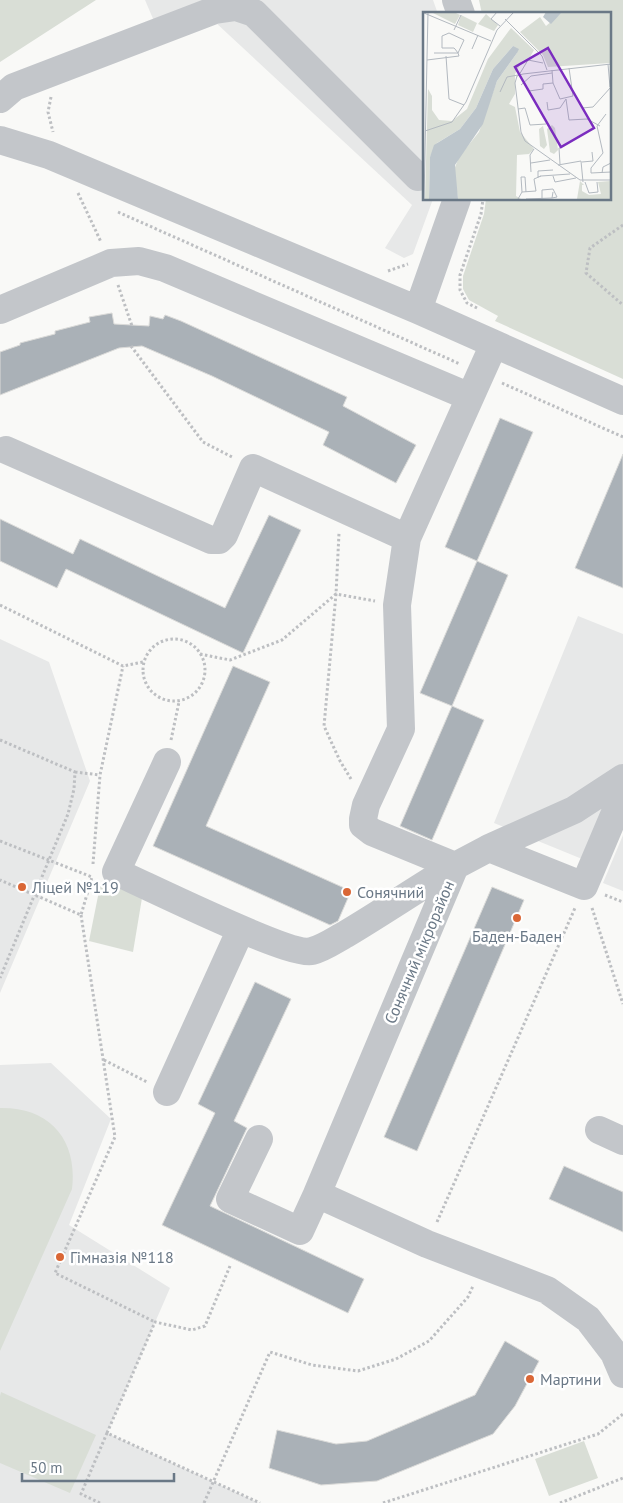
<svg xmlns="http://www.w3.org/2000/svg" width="623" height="1503" font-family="'PT Sans',sans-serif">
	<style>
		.built { fill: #e7e8e8 }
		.green { fill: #d9ded6 }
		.building { fill: #aab1b7; stroke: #dbdbd9 }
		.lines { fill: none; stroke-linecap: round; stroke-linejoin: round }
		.path { stroke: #bdbfc2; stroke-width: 3; stroke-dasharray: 2.5 2.5; stroke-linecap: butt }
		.minor { stroke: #c3c6ca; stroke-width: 28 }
		.poi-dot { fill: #da6736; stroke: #fff; stroke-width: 2 }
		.labels { text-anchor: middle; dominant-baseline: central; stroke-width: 5; stroke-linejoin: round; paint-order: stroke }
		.poi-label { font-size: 16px; fill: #6a7886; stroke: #fff; text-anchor: start }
		.street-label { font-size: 16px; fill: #6a7886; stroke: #fff }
		.inset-road { fill: none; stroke: #b3b9c0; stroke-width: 1 }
		.view { fill: #7b2cbf; fill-opacity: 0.15; stroke: #7b2cbf; stroke-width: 2.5 }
		.inset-edge { fill: none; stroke: #6a7886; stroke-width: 2.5 }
	</style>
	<rect width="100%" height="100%" fill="#f9f9f7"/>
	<path class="built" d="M145,0H433L438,14H424V199H433L413,254L404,258L385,248L412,205L215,22L163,42Z
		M578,616L623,634V772L587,861L494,823Z
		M0,639L49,662L90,781L0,993Z
		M623,835V891L603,883Z
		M51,1063L111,1119L69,1225L170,1288L107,1433L259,1503H0V1065Z"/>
	<path class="green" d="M0,0H96L0,62Z
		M479,0H623V379L495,321L498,316L469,300L463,289V276L484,214L486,199H609V14H482Z
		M100,886L143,892L133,952L89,941Z
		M0,1108C50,1107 78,1140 72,1189L0,1351Z
		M1,1392L96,1435L70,1493L0,1463V1396Z
		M584,1441L598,1478L549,1496L535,1459Z"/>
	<path class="building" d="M112,313L114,324L149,326L150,316L163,319L165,315L181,321L347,397L343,406L416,445L396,483L323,445L329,432L212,376L142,346L119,348L0,395V352L20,345V343L55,334V331L90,322L89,317Z
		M500,418L533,432L477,561L445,547Z
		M623,454V588L575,568Z
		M269,515L301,530L243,653L66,569L57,588L0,561V519L73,554L80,539L225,608Z
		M477,561L508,575L452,706L420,693Z
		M233,666L270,682L206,826L351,891L338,921L330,925L153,846Z
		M452,706L484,720L432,840L400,826Z
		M492,887L524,900L417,1151L384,1137Z
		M255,982L291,999L234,1121L247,1128L210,1206L364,1279L348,1313L162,1225L215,1113L198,1104Z
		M564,1166L623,1192V1232L549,1199Z
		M505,1341L539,1361L515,1406L493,1434L377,1481L321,1485L269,1468L277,1430L336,1444L367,1441L475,1395Z"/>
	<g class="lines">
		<path class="path" d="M51,97L48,112L53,132
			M78,193L101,242
			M118,212L460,364
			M623,225L590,248L586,273L623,305
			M388,271L408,264
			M118,285L132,326
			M477,308L467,303L460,290V275L481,214L483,199
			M131,346L203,442L232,457
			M502,383L623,437
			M0,605L123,666L143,662
			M143 670a31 31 0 1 1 62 0a31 31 0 1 1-62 0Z
			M200,654L230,660L282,640L336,594L339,533
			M0,740L75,772L74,789L68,814L0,978
			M171,740L179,702
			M75,772L100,775
			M351,779L340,761L324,726L336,594L375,601
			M0,841L92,877L81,915L0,880
			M93,864L100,775L123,666
			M605,895L623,902
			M592,908L623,1004
			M81,915L115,1137L55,1273L155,1322
			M104,1060L147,1082
			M437,1222L575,908
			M107,1433L155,1322L192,1330L205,1326L230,1266
			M100,1503L81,1494L107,1433L260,1503
			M204,1503L270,1352L312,1365L358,1371L396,1359L429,1341L468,1297L473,1286
			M383,1503L598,1434L623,1414
			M560,1503L623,1478"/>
		<path class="minor" d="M456,0L461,14
			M0,99L14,87L215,10L236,7L254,13L418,177
			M0,140L49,155L418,310L623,401
			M0,310L111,263L139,261L165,268L470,397
			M418,310L457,199
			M6,450L211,540H219L224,535L253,468L407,538L494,344
			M407,538L397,605L401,729L366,805L363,819V825L372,832L455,866L489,848L584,886L623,794
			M167,762L116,872C146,885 290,957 312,951C324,948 335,940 346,934C383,912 418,888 455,866L317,1194L427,1244L547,1290L588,1319L614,1353L623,1374
			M489,848L574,810L623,778
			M167,1092L241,929
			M599,1130L623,1141
			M259,1139L230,1199L300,1231L317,1194"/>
	</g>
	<g class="poi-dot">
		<circle cx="22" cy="887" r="5"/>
		<circle cx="347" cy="892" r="5"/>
		<circle cx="517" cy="918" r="5"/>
		<circle cx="60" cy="1257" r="5"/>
		<circle cx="530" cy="1379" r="5"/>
	</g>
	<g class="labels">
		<g class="poi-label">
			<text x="32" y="887">Ліцей №119</text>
			<text x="357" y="892">Сонячний</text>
			<text x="517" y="936" text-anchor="middle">Баден-Баден</text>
			<text x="70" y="1257">Гімназія №118</text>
			<text x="540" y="1379">Мартини</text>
		</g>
		<g class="street-label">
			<text transform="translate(419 952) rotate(-67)">Сонячний мікрорайон</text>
		</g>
	</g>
	<g transform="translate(423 12)">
		<rect width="188" height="188" fill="#f9f9f7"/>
		<path d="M8,0H31L37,3L32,12ZM139,0H187V51L125,55L120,43L97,20L117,5L123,14ZM63,2L75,13L71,19L55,12ZM38,3L54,11L50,20L35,13ZM88,16L111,38L107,45L99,49L92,62V82L86,92L92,95L97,120L111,137L106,142L94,143L93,184L98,187H35L31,158L36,145L56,120L74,69L94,41L90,34L70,57L53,96L37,117L14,131L7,145L6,187H2L5,77L9,84V98L16,108L29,109L44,97L65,47ZM129,113L132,116L135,138L131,142L127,140L124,117ZM120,114L124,133L121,137L117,134L116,117ZM157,169L161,173H159V179L166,183L178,182L175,170L187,169V187H154Z" fill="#d9ded6"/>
		<path d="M123,0H139L128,12L120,5ZM90,34L96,37L94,41L74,69L60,112L32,153L35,187H6L7,145L11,133L37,117L53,96L70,57Z" fill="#bdc6cc"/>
		<path class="inset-road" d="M74,0L68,7L77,14M1,1L68,29M82,7L119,44L124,58M31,18L38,3M49,37L55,23M23,44L26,87L41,93M4,48L36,44L35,41L32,37L31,36H19V24L26,21L41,28L35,41H11M185,52L187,75M188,52L100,62L94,64L92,71L98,120L102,129L157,168H188M96,63L105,48L120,51M130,71L137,87L150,84L146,56M98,73L108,64L129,61M106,79L120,77V72L130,71L129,58M77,80L84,65L95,63M124,90L125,98L137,96L143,87L146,108L164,107L177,114M159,96L170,95L188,75M95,97L102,96L107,113L123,112M183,102L174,114L180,141L168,156V161L188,160M2,119L29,110L43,90L74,18L91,0M159,150L170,149L169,140M108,151L127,148M137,152L136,136L139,135M135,153L158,149L160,170M108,160L107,143L111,137M179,161L180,155L188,151M118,164L115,165V159L130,158M130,164L132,170L153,166M162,170L166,181L175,180L174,170M99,180L113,179L111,167L118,164L147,162M1,187L5,0M95,187L99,180L98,165H102L103,180M103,187L129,186M119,187V178L130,177L134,185L129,186L130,180"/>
		<path class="view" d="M125,36L171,116L138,135L92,55Z"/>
		<rect width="188" height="188" class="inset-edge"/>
	</g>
	<path d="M22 1473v8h152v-8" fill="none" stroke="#6a7886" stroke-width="2.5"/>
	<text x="30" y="1473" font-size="15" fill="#6a7886" stroke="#ffffff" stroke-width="4" paint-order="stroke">50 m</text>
</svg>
